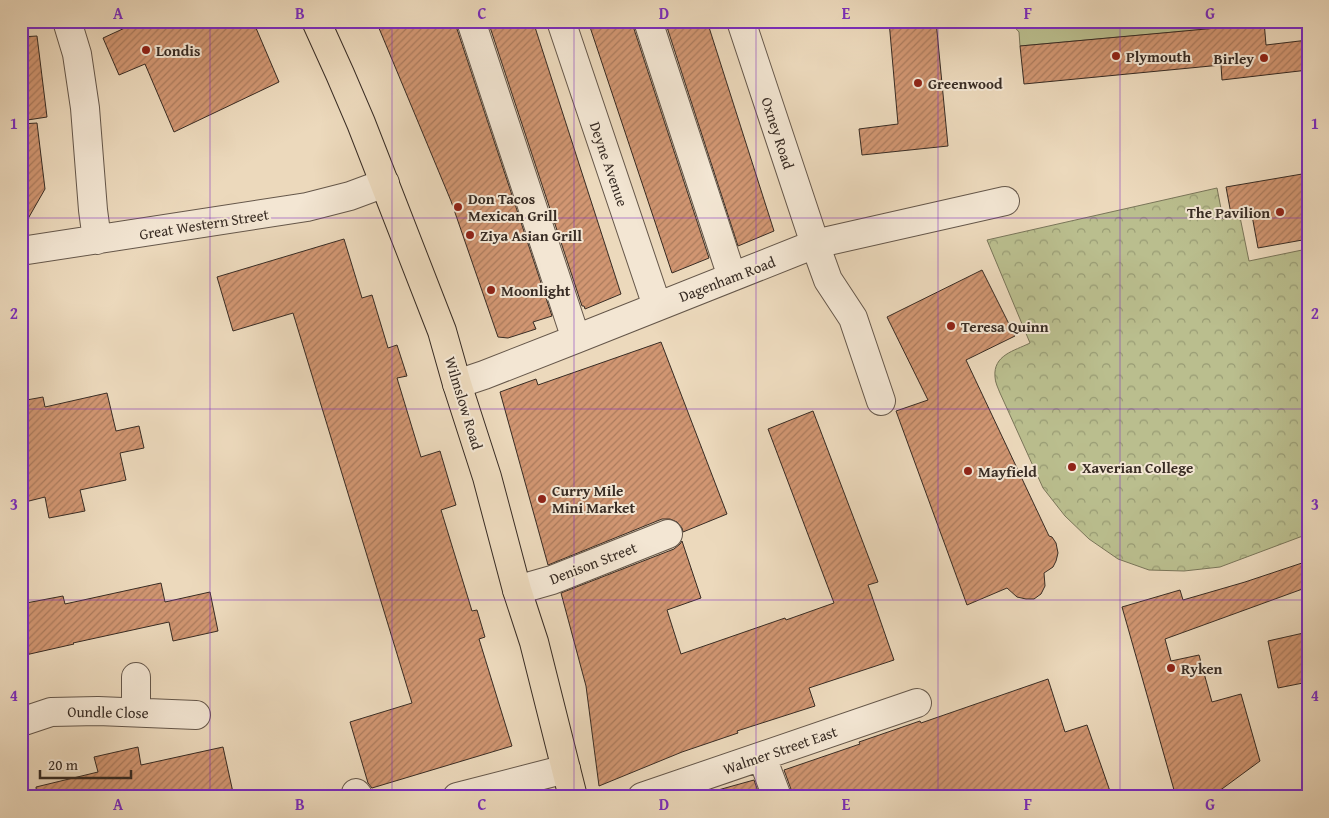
<svg xmlns="http://www.w3.org/2000/svg" width="1329" height="818" font-family="'Gentium Book Plus',serif">
	<style>
		.park { fill: url(#park-crowns); stroke: #797559 }
		.garden { fill: #babe8e; stroke: #797559 }
		.building { fill: url(#building-hatch); stroke: #382c24 }
		.lines { fill: none; stroke-linecap: round; stroke-linejoin: round }
		.minor-casing { stroke: #65574a; stroke-width: 30 }
		.major-casing { stroke: #382c24; stroke-width: 30 }
		.minor { stroke: #f3e6d3; stroke-width: 28 }
		.major { stroke: #ecd9bc; stroke-width: 28 }
		.grid { fill: none; stroke: #7b2cbf; stroke-width: 1; stroke-opacity: 0.55 }
		.poi-dot { fill: #8f2418; stroke: #f3e6d3; stroke-width: 2 }
		.labels { text-anchor: middle; dominant-baseline: central; stroke-width: 4; stroke-linejoin: round; paint-order: stroke }
		.poi-label { font-size: 15px; font-weight: bold; fill: #382c24; stroke: #f3e6d3; text-anchor: start }
		.street-label { font-size: 15px; fill: #382c24; stroke: #f3e6d3 }
		.neatline { fill: none; stroke: #7b2cbf; stroke-width: 2 }
		.grid-label { font-size: 16px; text-anchor: middle; font-weight: bold; fill: #7b2cbf }
	</style>
	<defs>
		<pattern id="park-crowns" width="20" height="18" patternUnits="userSpaceOnUse" patternTransform="scale(1.25)"><rect width="20" height="18" fill="#babe8e"/><path d="M2 6a3 3 0 1 1 6 0M12 15a3 3 0 1 1 6 0" fill="none" stroke="#989b74"/></pattern>
		<pattern id="building-hatch" width="6" height="6" patternUnits="userSpaceOnUse" patternTransform="scale(1.25)"><rect width="6" height="6" fill="#d19672"/><path d="M-1 1l2-2M0 6l6-6M5 7l2-2" fill="none" stroke="#ab7b5d"/></pattern>
	</defs>
	<rect width="100%" height="100%" fill="#ecd9bc"/>
	<filter id="stains"><feTurbulence type="fractalNoise" baseFrequency=".004" numOctaves="4"/><feColorMatrix values="0 0 0 0 .2 0 0 0 0 .09 0 0 0 0 .02 0 0 0 .5 -.17"/></filter>
	<radialGradient id="worn" r=".72"><stop offset=".6" stop-color="#630" stop-opacity="0"/><stop offset="1" stop-color="#630" stop-opacity=".3"/></radialGradient>
	<path class="park" d="M1217,188L1223,219L1240,217L1249,261L1307,249L1308,534L1220,567L1184,571L1149,570L1118,559L1089,539L1065,516L1043,488L1000,393C998,388 995,382 995,377C993,355 1014,351 1030,343L987,240Z"/>
	<path class="garden" d="M1009,21H1216L1218,36L1198,30L1020,46L1019,32Z"/>
	<path class="building" d="M140,21H253L279,82L174,132L145,64L119,75L103,38Z
		M376,21H456V26L552,316L533,322L536,329L508,338L498,337L451,201Z
		M488,21H533L621,294L585,309L584,306H582Z
		M588,21H633V26L709,258L672,273Z
		M665,21H707L774,231L738,246Z
		M889,21H936L948,146L862,155L859,129L898,124Z
		M1216,21H1264L1266,45L1308,40V70L1222,80L1221,65L1024,84L1020,46L1217,28Z
		M37,36L47,117L21,121V37Z
		M37,123L45,189L21,231V124Z
		M1308,173V239L1258,248L1251,210L1231,214L1226,187Z
		M344,239L362,298L372,295L388,348L397,345L407,376L397,378L421,457L440,451L456,505L441,510L472,611L477,610L485,637L479,639L512,746L372,788L368,783L350,722L412,703L293,313L233,331L217,277Z
		M982,270L1015,336L966,360L1049,536L1052,537L1056,543L1058,553L1056,561L1053,567L1044,573L1045,586L1041,594L1034,599H1026L1017,597L1007,588L967,605L896,411L928,400L887,317Z
		M661,342L727,514L683,532L682,528L677,522L670,519H662L548,565L500,392L536,379L538,385Z
		M107,393L116,431L139,426L144,448L120,453L126,480L80,490L85,511L49,518L45,497L21,503V401L43,397L45,407Z
		M813,411L878,582L868,585L894,660L809,688L815,706L737,731L738,733L682,752L599,786L586,686L561,593L674,549L680,544L682,541L701,598L667,610L681,654L785,618L786,620L834,603L768,429Z
		M1308,561V587L1165,639L1171,661L1199,655L1212,702L1241,694L1260,761L1211,797H1176L1122,607L1180,590L1183,600L1245,582Z
		M161,583L165,602L210,592L218,631L173,641L169,622L73,643L74,644L21,656V604L63,596L65,604Z
		M1308,632V682L1278,688L1268,641Z
		M1048,679L1065,732L1087,725L1112,797H792V792L784,770L860,744L859,742L920,721L921,723Z
		M138,747L141,765L223,747L234,797H37L36,787L98,772L94,757Z
		M754,780L760,797H719L718,790Z"/>
	<g class="lines">
		<g class="minor-casing">
			<path id="minor" d="M67,21L77,54L85,108L93,210L97,240
				M471,21L576,339
				M561,21L657,306
				M648,21L732,277
				M741,21L815,244L828,280L853,318L881,401
				M21,251L307,207L350,196L385,183
				M457,384L484,375L576,339L815,244L1005,201
				M517,590L552,580L668,534
				M136,677V712
				M21,722L51,712L98,711L196,715
				M762,757L777,797
				M356,793L359,797
				M457,797L566,769
				M642,797L917,703"/>
		</g>
		<g class="major-casing">
			<path id="major" d="M316,21L340,74L361,123L442,331L457,384L487,477L517,590L534,642L573,797"/>
		</g>
		<use href="#minor" class="minor"/>
		<use href="#major" class="major"/>
	</g>
	<path class="grid" d="M210,21V797M392,21V797M574,21V797M756,21V797M938,21V797M1120,21V797M21,218H1308M21,409H1308M21,600H1308"/>
	<g class="poi-dot">
		<circle cx="146" cy="50" r="5"/>
		<circle cx="1116" cy="56" r="5"/>
		<circle cx="1264" cy="58" r="5"/>
		<circle cx="918" cy="83" r="5"/>
		<circle cx="458" cy="207" r="5"/>
		<circle cx="1280" cy="212" r="5"/>
		<circle cx="470" cy="235" r="5"/>
		<circle cx="491" cy="290" r="5"/>
		<circle cx="951" cy="326" r="5"/>
		<circle cx="1072" cy="467" r="5"/>
		<circle cx="968" cy="471" r="5"/>
		<circle cx="542" cy="499" r="5"/>
		<circle cx="1171" cy="668" r="5"/>
	</g>
	<g class="labels">
		<g class="poi-label">
			<text x="156" y="50">Londis</text>
			<text x="1126" y="56">Plymouth</text>
			<text x="1254" y="58" text-anchor="end">Birley</text>
			<text x="928" y="83">Greenwood</text>
			<text x="468" y="198">Don Tacos<tspan x="468" dy="17">Mexican Grill</tspan></text>
			<text x="1270" y="212" text-anchor="end">The Pavilion</text>
			<text x="480" y="235">Ziya Asian Grill</text>
			<text x="501" y="290">Moonlight</text>
			<text x="961" y="326">Teresa Quinn</text>
			<text x="1082" y="467">Xaverian College</text>
			<text x="978" y="471">Mayfield</text>
			<text x="552" y="490">Curry Mile<tspan x="552" dy="17">Mini Market</tspan></text>
			<text x="1181" y="668">Ryken</text>
		</g>
		<g class="street-label">
			<text transform="translate(778 133) rotate(72)">Oxney Road</text>
			<text transform="translate(609 164) rotate(71)">Deyne Avenue</text>
			<text transform="translate(204 224) rotate(-9)">Great Western Street</text>
			<text transform="translate(727 279) rotate(-21)">Dagenham Road</text>
			<text transform="translate(464 403) rotate(73)">Wilmslow Road</text>
			<text transform="translate(593 563) rotate(-21)">Denison Street</text>
			<text transform="translate(108 712) rotate(1)">Oundle Close</text>
			<text transform="translate(780 750) rotate(-19)">Walmer Street East</text>
		</g>
	</g>
	<rect width="1329" height="818" fill="none" stroke="#ecd9bc" stroke-width="55"/>
	<path d="M40 770v8h91v-8" fill="none" stroke="#382c24" stroke-width="2.5"/>
	<text x="48" y="770" font-size="15" fill="#382c24" stroke="#f3e6d3" stroke-width="4" paint-order="stroke">20 m</text>
	<rect x="28" y="28" width="1274" height="762" class="neatline"/>
	<g class="grid-label">
		<text x="118" y="19">A</text>
		<text x="300" y="19">B</text>
		<text x="482" y="19">C</text>
		<text x="664" y="19">D</text>
		<text x="846" y="19">E</text>
		<text x="1028" y="19">F</text>
		<text x="1210" y="19">G</text>
		<text x="14" y="129">1</text>
		<text x="1315" y="129">1</text>
		<text x="14" y="319">2</text>
		<text x="1315" y="319">2</text>
		<text x="14" y="510">3</text>
		<text x="1315" y="510">3</text>
		<text x="14" y="701">4</text>
		<text x="1315" y="701">4</text>
		<text x="118" y="810">A</text>
		<text x="300" y="810">B</text>
		<text x="482" y="810">C</text>
		<text x="664" y="810">D</text>
		<text x="846" y="810">E</text>
		<text x="1028" y="810">F</text>
		<text x="1210" y="810">G</text>
	</g>
	<rect width="100%" height="100%" filter="url(#stains)"/>
	<rect width="100%" height="100%" fill="url(#worn)"/>
</svg>
